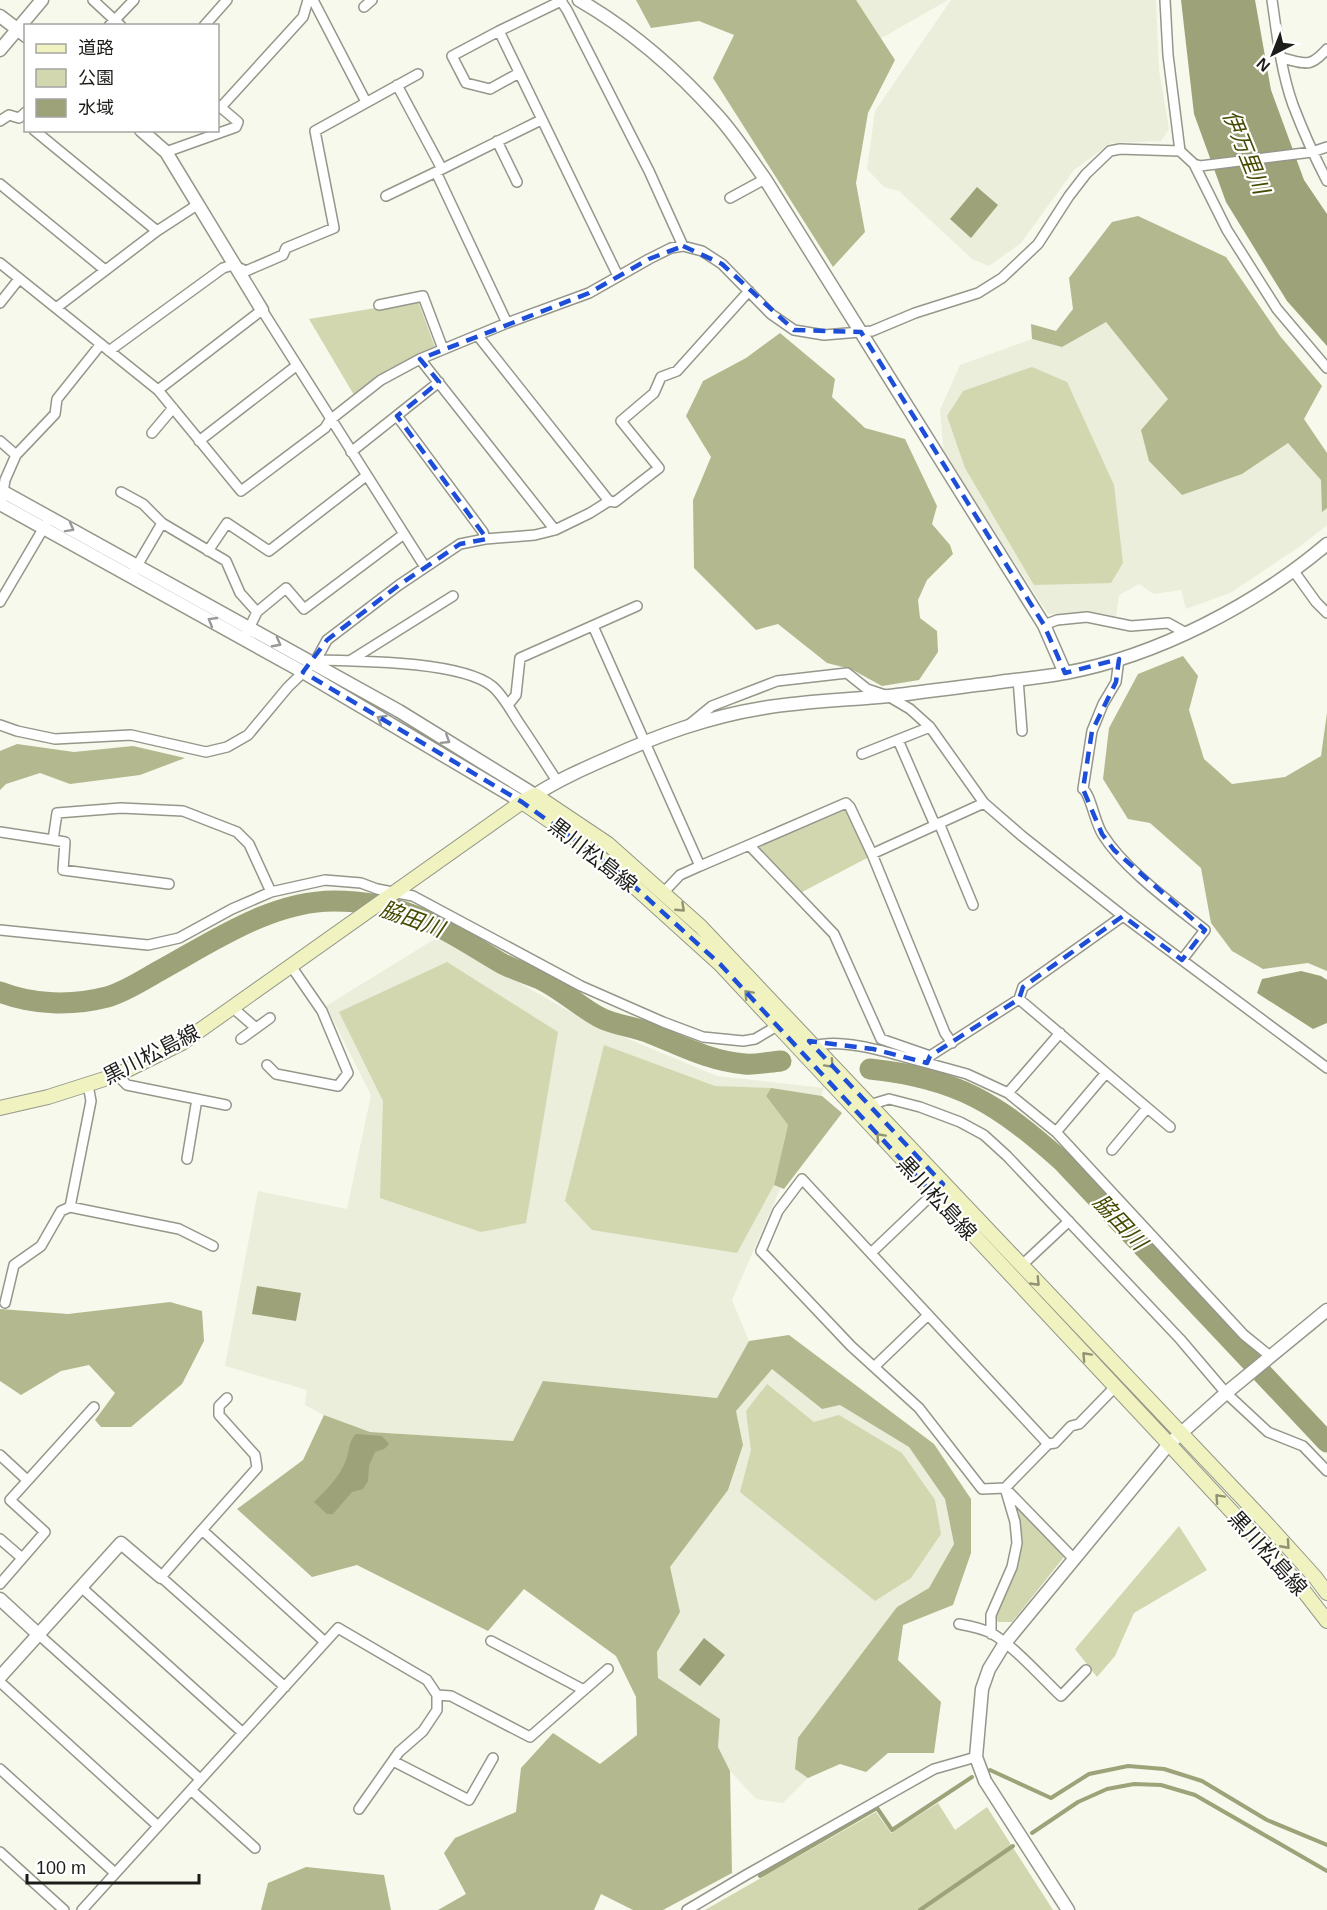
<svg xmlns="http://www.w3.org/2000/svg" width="1327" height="1910" font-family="Helvetica,'Noto Sans JP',sans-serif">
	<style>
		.built { fill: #ebeeda }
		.green { fill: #d2d7b0 }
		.forest { fill: #b3b88e }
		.water { fill: #9da278 }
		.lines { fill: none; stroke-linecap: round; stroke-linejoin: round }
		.stream { stroke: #9da278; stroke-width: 4 }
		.river { stroke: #9da278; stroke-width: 21 }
		.minor-casing { stroke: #95978b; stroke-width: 12 }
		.tertiary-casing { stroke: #95978b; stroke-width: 15 }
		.secondary-casing { stroke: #95978b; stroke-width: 16 }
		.minor { stroke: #fff; stroke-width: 9 }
		.tertiary { stroke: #fff; stroke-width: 12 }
		.secondary { stroke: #f0f3bf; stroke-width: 14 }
		.oneway { stroke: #999997 }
		.oneway2 { stroke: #919374 }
		.marked { fill: none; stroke: #1d4ed8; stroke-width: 4.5; stroke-dasharray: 12 8; stroke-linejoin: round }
		.labels { text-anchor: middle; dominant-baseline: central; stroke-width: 4.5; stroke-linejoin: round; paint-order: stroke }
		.street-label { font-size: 21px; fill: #1c1d18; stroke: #fff }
		.water-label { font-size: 22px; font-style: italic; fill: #474b01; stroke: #fff }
	</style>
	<rect width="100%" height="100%" fill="#f7f9ec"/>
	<path class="built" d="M848,0H948L873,43Z
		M951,0H1156L1159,70L1169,129L1161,141L1111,143L1074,170L1021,243L989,266L972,259L899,191L884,187L867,169L875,111Z
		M1105,321L1168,399L1149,461L1182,495L1242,474L1288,443L1321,480L1327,481V525L1302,545L1230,593L1186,609L1181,590L1154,594L1139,584L1119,595L1116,616L1094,612L1048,614L944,454L940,410L960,365L1032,339L1062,347Z
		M438,937L590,1023L717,1076L824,1088L732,1300L749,1341L717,1398L544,1381L513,1441L370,1432L324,1415L305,1405L307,1390L225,1366L258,1191L347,1209L371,1095L326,1006Z
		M772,1368L821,1409L840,1405L909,1447L945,1499L954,1544L929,1588L897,1607L840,1763L808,1778L783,1803L756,1799L730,1771L718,1747L720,1719L658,1678L657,1652L680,1612L669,1567L728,1490L743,1445L736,1411Z"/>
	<path class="green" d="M418,301L435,347L387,370L354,395L309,319Z
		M1032,367L1067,382L1114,485L1123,563L1111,583L1034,585L965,468L947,416L963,391Z
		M846,808L869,857L802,892L756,846Z
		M447,962L558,1032L526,1223L481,1232L380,1198L383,1101L339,1012Z
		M604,1045L715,1086L771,1088L766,1096L788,1125L774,1185L737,1253L592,1230L565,1201Z
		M767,1384L814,1422L839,1415L902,1453L935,1500L941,1534L911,1578L875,1601L740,1492L751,1450L746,1411Z
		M1018,1508L1064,1557L1012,1622H998L995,1616L1020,1541Z
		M1179,1526L1207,1570L1134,1613L1115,1656L1097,1677L1075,1649Z
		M938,1803L955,1830L987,1807L1053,1910H705L876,1812L891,1833Z"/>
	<path class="forest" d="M636,0H856L895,60L868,113L856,183L865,232L833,267L713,78L734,35L699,21L651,28Z
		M1138,216L1226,257L1280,336L1322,386L1304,419L1327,453V508L1322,512L1321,480L1288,443L1242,474L1182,495L1149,461L1141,430L1168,399L1106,322L1062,347L1032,339L1031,324L1056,331L1073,309L1069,278L1112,222Z
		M780,333L835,379L832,397L865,428L905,439L937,506L932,524L950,545L953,554L927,580L918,600L920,618L937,631L938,652L919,680L882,686L851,669L827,663L778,624L756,630L694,568L693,500L711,457L686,416L703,381L746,358Z
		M1183,656L1198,676L1189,710L1204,759L1232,784L1285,777L1321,756L1327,713V971L1308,963L1263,969L1232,951L1211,923L1201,868L1150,823L1128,819L1103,779L1109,728L1138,674Z
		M17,744L74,752L133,746L185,758L140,775L70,784L40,773L6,784L0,790V751Z
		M771,1088L822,1096L842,1113L784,1189L774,1185L788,1125L766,1096Z
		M170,1302L202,1311L204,1341L182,1384L131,1427H101L95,1420L115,1393L89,1365L61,1371L21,1395L0,1381V1309L68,1314Z
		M789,1335L934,1444L971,1499V1553L953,1605L903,1625L898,1660L941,1702L934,1753H888L866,1772L840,1764L808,1778L795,1769L798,1738L897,1607L929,1588L954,1544L945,1499L909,1447L840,1405L822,1409L772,1369L736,1411L743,1445L728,1490L670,1567L680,1612L657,1652L658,1678L720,1719L718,1747L730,1771L732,1873L663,1910H633L601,1894L594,1910H438L466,1894L444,1853L455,1838L516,1812L521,1768L553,1733L600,1764L637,1735L636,1697L616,1656L524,1589L488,1631L357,1565L312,1577L237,1509L303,1460L324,1415L370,1432L513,1441L543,1381L717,1398L749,1341Z
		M306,1867L384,1875L391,1910H261L268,1883Z"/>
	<path class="water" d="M1181,0H1255L1271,90L1304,180L1327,214V346L1287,301L1226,202L1194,114Z
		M977,187L998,205L971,238L950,219Z
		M1301,971L1321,976L1327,980V1023L1313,1029L1257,993L1262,979Z
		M257,1286L301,1293L296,1321L252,1314Z
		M356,1434L382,1436L389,1444L384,1449L375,1452L369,1466L368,1481L363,1489L352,1492L333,1514H327L314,1502C326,1490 340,1477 346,1460C350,1450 348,1442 356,1434Z
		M704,1638L725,1655L700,1686L679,1670Z"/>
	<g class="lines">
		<path class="stream" d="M990,1770L1051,1798L1089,1774L1128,1766L1164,1769L1202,1781L1267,1820L1327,1845
			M1032,1833L1078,1802L1107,1789L1134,1784L1161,1785L1195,1795L1327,1871
			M760,1876L877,1808L892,1830L972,1777
			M920,1910L1013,1846"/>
		<path class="river" d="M0,992C33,1005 72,1006 107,997C125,992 143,980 159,971C212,942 271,901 334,901C406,901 442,928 501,963C514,970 529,974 542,980C562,990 579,1006 599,1017C613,1025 632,1026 647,1032C680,1045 709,1061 745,1064C756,1065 769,1062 781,1061
			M870,1069C958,1078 998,1104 1063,1162L1327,1442"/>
		<g class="minor-casing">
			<path id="minor" d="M93,0L121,26
				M313,0L366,102
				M562,0L561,1L567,10L649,171L683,246
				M1165,0L1168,55L1180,151
				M1272,0C1277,35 1281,71 1293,105C1303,131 1314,156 1327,181
				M561,1L499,31L618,276
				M364,7L372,0
				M109,26L134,0
				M204,26L227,0
				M499,31L452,56L466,83L490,89L519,73
				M1281,58C1306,63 1309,69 1327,49
				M397,85L442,169
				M221,107L303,17L308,0
				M0,121L9,115L19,118L26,112
				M34,130L157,231
				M497,141L517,182
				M166,152L236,127L238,122L218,105
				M1194,164L1227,230L1277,309L1327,368
				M0,184L105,270
				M386,196L436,172
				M730,198L765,179
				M0,263L158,390L241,491L325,428L330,420L381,380L420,359L507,323L589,293L649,259L671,248L683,246L702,251L722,264L771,314L794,330L824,335L872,331L915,313L978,293L1002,278L1038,244L1069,196L1086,174L1110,151L1120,149L1180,151L1194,164L1200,166L1312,152L1327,147
				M0,303L19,279
				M379,305L423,296L443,349
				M56,308L157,231L197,205
				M507,323L436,172L541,120
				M478,336L609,501
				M109,351L223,268L233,265L246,271L283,255L286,248L334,228L315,131L418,74
				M420,359L555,530
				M158,390L262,310L425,567
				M397,416L483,532L485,539
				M152,433L173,408
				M0,441L16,455
				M199,441L296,366
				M351,452L439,382
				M121,492L143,504L162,523
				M1,504L5,480L16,455L55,414L57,399L101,344
				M208,551L227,523L269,551L366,476
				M1293,570L1316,602L1327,613
				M134,571L162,523L226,561L240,593L257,612
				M0,602L46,524
				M1044,625L1057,620L1087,617L1131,626L1168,623L1186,633
				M593,626L700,866L680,875L664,892
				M244,639L257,612L286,588L304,609L404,534
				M1119,659L1116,682L1103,704L1092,731L1083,789C1091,795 1095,824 1103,835C1125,870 1173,904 1205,930L1182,960
				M316,660C358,661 460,661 492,686C503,695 511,711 519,723C532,742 544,761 557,781
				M351,660L453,596
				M1018,679L1022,731
				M508,705L516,695L520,658L637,606
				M690,724L712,706L777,681L847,673L867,689L888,696L910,709L930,727L984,803L1022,836L1123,916L1327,1068
				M0,725L17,731L55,739L131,735L206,752L227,747L248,735L288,687L316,660L327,640L399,585L460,544L485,539L535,535L555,530L590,513L609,501L615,502L659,468L621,421L654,393L661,377L677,371L749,291
				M898,740L935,825
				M862,754L930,727
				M939,823L973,905
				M0,832L53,840L57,813L121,808L183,811L237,832L249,844L271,892
				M53,840L65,842L63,870L169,884
				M749,845L846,803L850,807L872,854L945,1033L952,1043
				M872,854L984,803
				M700,866L749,845L834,934L881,1039L930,1056L1019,999L1023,987L1123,916
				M0,930L148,945L179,938L232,909L271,892L325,880L361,883L377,889L413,896L581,986L663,1022L703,1037L743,1041L755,1039L777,1026
				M1019,999L1170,1127
				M233,1008L256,1028
				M241,1039L270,1018
				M814,1046C844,1037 896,1055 927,1063
				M930,1056L927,1063L967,1074L1008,1093L1056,1132L1244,1335L1270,1356
				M267,1065L276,1074L338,1086L348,1073L322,1011L291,966
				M117,1075L127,1085L226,1105
				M1008,1093L1060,1033
				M869,1105L889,1099L920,1107L960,1122L984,1135L1007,1156L1180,1339L1226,1393L1268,1432L1303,1446L1327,1471
				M1056,1132L1106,1073
				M1112,1150L1147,1108
				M187,1159L197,1099
				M70,1207L179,1229L213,1246
				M871,1253L936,1191
				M1021,1266L1069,1221
				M5,1303L14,1265L41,1246L61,1211L70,1207L91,1101L88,1085
				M874,1367L928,1315
				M1048,1444L1055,1443L1071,1426L1079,1424L1115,1387
				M0,1455L27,1480
				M202,1530L257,1468L255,1455L219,1415V1406L227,1398
				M0,1539L22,1558
				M0,1584L45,1532L10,1500L94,1407
				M81,1587L243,1733
				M959,1624C970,1626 981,1628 991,1633C1014,1646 1041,1677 1061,1696L1086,1670
				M38,1634L200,1779
				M991,1634V1615L1012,1567L1017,1543L1015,1522L1005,1488L982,1489L919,1408L851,1346L761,1251L778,1211L802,1179L1048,1444L1005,1488L1074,1559
				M491,1641L584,1690
				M0,1682L158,1826
				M285,1687L161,1577L202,1530L325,1642
				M437,1695L451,1696L530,1737L608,1669
				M393,1761L469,1800L493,1758
				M0,1769L115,1873
				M191,1790L255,1848
				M0,1852L64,1910
				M82,1910L338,1628L427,1680L437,1695V1710L423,1731L399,1752L359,1809
				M687,1910L746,1875L934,1769L976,1757"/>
		</g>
		<g class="tertiary-casing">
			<path id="tertiary" d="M579,0C631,30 678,71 718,116C735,135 750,158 765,179L1044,625L1065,673
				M0,16L26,36
				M0,50L42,0
				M141,130L166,152L262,310
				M0,490L399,711L535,795C558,780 583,769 608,758C659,735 707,717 763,708C805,701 847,700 889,696C924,692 958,687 993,683C1017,679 1041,678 1065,673C1157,656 1255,605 1327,544
				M0,504L303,672L522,802
				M0,1599L38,1634
				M0,1677L121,1543L161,1577
				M1068,1910L985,1781L976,1757L982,1689L989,1669L1005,1643L1169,1444L1226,1393L1327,1310"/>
		</g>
		<g class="secondary-casing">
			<path id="secondary" d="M522,802L576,839L615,869L720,964L1169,1444L1296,1581L1327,1621
				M0,1108L48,1097L117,1075L182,1043L522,802L535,795L608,844L700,926L1268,1525L1315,1577L1327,1593"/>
		</g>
		<use href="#minor" class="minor"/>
		<use href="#tertiary" class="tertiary"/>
		<use href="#secondary" class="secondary"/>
	</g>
	<defs><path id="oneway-chevron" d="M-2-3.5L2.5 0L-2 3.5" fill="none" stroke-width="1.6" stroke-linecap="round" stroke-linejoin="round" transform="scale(1.5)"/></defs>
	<g class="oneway">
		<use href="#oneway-chevron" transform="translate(70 528) rotate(29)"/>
		<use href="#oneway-chevron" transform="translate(212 621) rotate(-150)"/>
		<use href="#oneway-chevron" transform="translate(277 643) rotate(28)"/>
		<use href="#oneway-chevron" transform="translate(381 719) rotate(-149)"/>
		<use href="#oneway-chevron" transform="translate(446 740) rotate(32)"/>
	</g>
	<g class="oneway2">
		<use href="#oneway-chevron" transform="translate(681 908) rotate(43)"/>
		<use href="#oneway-chevron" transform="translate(748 994) rotate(-133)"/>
		<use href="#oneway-chevron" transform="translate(830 1064) rotate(47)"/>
		<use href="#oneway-chevron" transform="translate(880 1137) rotate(-133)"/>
		<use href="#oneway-chevron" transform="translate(1036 1282) rotate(46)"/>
		<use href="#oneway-chevron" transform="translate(1086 1356) rotate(-133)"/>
		<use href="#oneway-chevron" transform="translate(1219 1498) rotate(-133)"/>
		<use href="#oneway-chevron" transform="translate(1286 1545) rotate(48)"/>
	</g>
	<path class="marked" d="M683,246L722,264L794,330L861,332L1044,625L1065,673L1119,659L1116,682L1092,731L1083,789L1102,834L1114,850L1205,930L1182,960L1123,916L1023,987L1019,999L930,1056L927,1063L873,1049L809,1041L943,1184L933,1194L720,964L615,869L522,802L303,672L327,640L399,585L460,544L487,539L397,416L439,382L420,359L589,293L649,259Z"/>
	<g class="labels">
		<g class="street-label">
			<text transform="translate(593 855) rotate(38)">黒川松島線</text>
			<text transform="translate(151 1054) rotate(-27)">黒川松島線</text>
			<text transform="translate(937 1198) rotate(47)">黒川松島線</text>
			<text transform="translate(1268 1553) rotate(48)">黒川松島線</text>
		</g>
		<g class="water-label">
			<text transform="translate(1246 152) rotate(68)">伊万里川</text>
			<text transform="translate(412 919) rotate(20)">脇田川</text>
			<text transform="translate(1120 1222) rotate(47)">脇田川</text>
		</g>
	</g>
	<rect x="24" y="24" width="195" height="108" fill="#ffffff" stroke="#a4a5a3" stroke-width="1.5"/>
	<rect x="36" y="44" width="30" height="9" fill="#f0f3bf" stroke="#a4a5a3" stroke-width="1.5"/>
	<text x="78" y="54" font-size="18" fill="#1c1d18">道路</text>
	<rect x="36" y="69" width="30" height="18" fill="#d2d7b0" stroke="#a4a5a3" stroke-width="1.5"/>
	<text x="78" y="84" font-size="18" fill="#1c1d18">公園</text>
	<rect x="36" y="99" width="30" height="18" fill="#9da278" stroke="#a4a5a3" stroke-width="1.5"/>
	<text x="78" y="114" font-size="18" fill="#1c1d18">水域</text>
	<g transform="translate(1273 54) rotate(222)" stroke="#ffffff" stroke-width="4.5" paint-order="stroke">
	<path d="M0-4.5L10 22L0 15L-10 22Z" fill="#1c1d18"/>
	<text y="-9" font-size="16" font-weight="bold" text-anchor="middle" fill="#1c1d18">N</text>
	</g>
	<path d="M27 1874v9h172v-9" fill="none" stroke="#1c1d18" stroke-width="3"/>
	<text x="36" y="1874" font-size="18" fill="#1c1d18" stroke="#ffffff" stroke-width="4.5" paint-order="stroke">100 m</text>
</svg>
